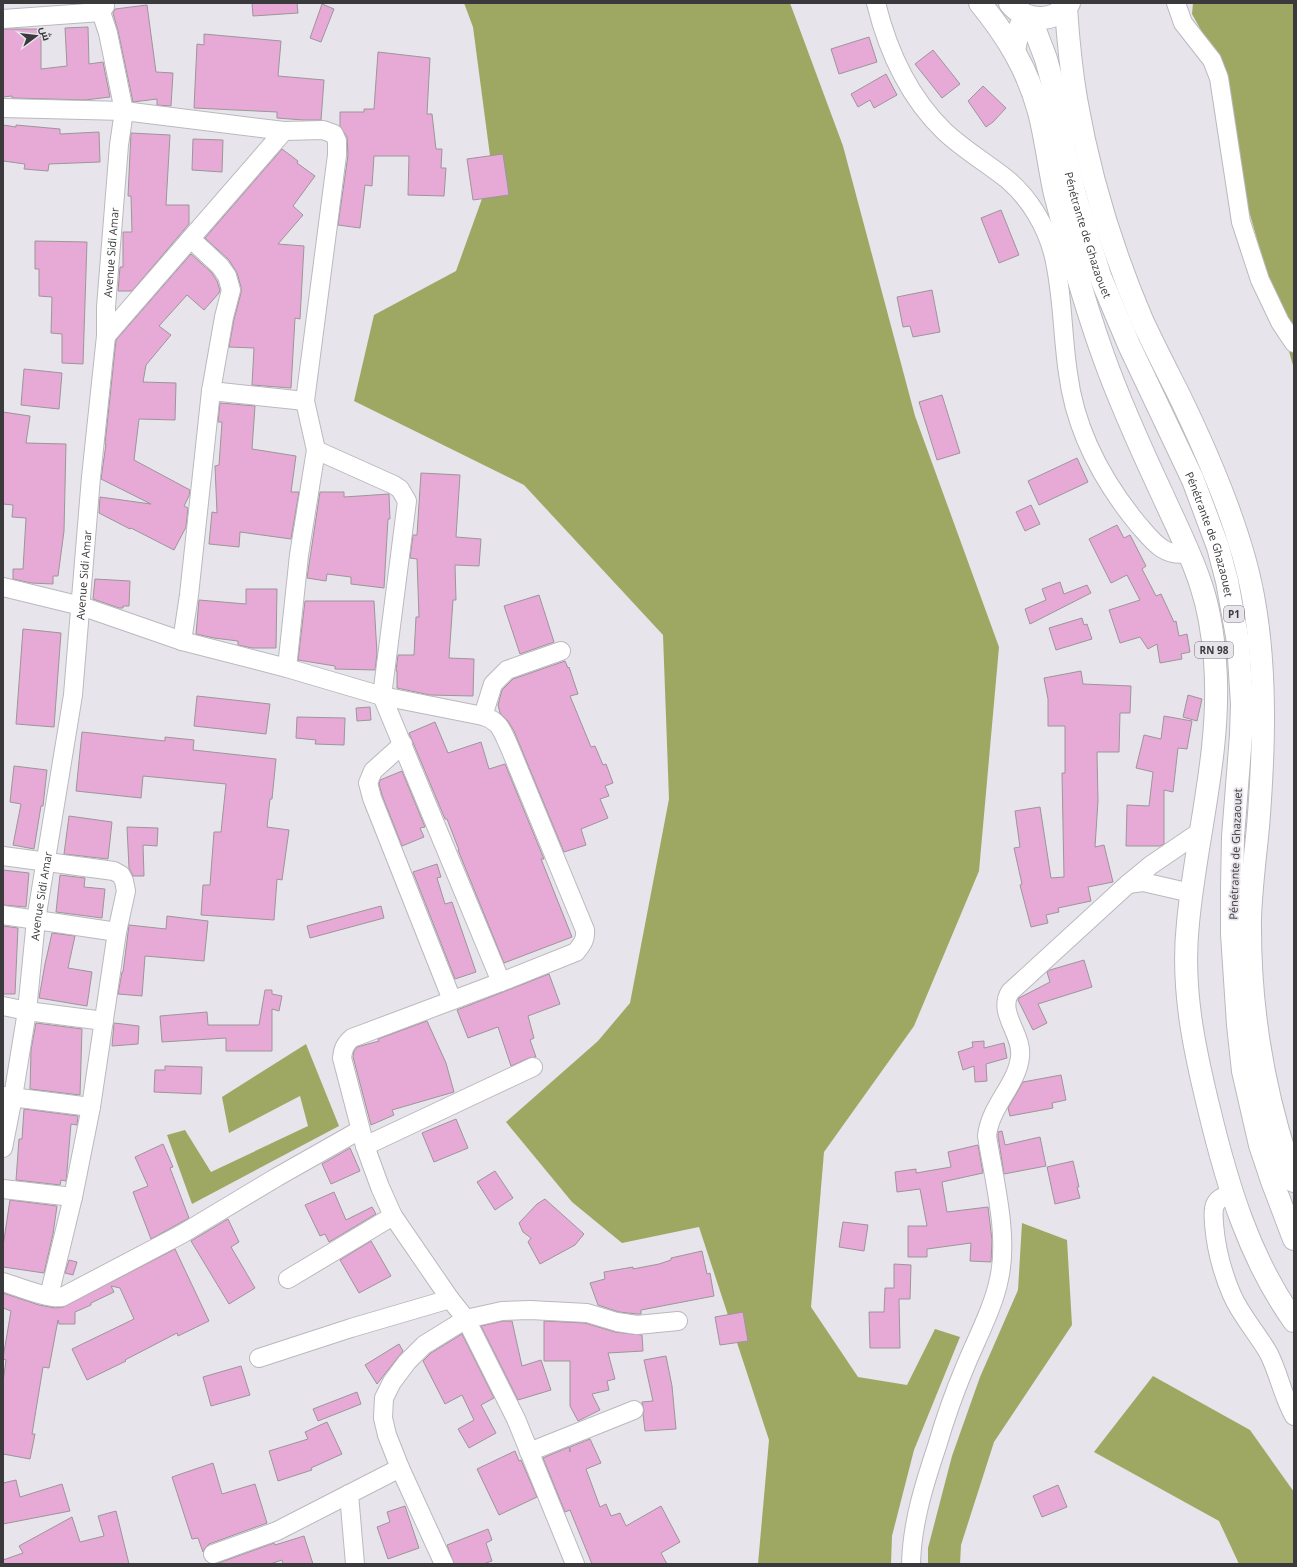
<svg xmlns="http://www.w3.org/2000/svg" width="1297" height="1567" font-family="'Open Sans',Cairo,sans-serif">
	<style>
		.forest { fill: #9fa863 }
		.building { fill: #e7a9d5; stroke: #9c969a }
		.lines { fill: none; stroke-linecap: round; stroke-linejoin: round }
		.street-casing { stroke: #bbb8be; stroke-width: 20 }
		.primary-casing { stroke: #bbb8be; stroke-width: 24 }
		.highway-casing { stroke: #bbb8be; stroke-width: 24 }
		.street { stroke: #fff; stroke-width: 18 }
		.primary { stroke: #fff; stroke-width: 22 }
		.highway { stroke: #fff; stroke-width: 22 }
		.labels { text-anchor: middle; dominant-baseline: central; stroke-width: 3.5; stroke-linejoin: round; paint-order: stroke }
		.shield { fill: #e7e4eb; stroke: #6e6c70; stroke-width: 1 }
		.shield-label { font-size: 10px; font-weight: bold; fill: #3a393b }
		.street-label { font-size: 11px; fill: #3a393b; stroke: #e7e4eb }
	</style>
	<rect width="100%" height="100%" fill="#e7e4eb"/>
	<path class="forest" d="M464,3H790L843,146L915,416L999,647L979,871L914,1026L824,1152L811,1307L858,1377L907,1385L935,1329L960,1337L914,1450L892,1536L891,1564H758L769,1440L699,1227L622,1243L572,1202L506,1122L598,1041L630,1003L669,799L663,635L524,485L354,401L374,315L456,271L492,171L473,27Z
		M1193,3H1294V369L1245,197L1227,77L1192,14Z
		M306,1044L339,1126L192,1204L167,1135L185,1130L211,1172L308,1126L300,1096L229,1133L222,1097Z
		M1022,1223L1067,1240L1072,1325L994,1442L961,1545L960,1564H928V1548L952,1456L980,1377L1018,1290Z
		M1153,1376L1250,1430L1294,1492V1564H1239L1219,1521L1094,1452Z"/>
	<path class="building" d="M252,3H297L298,13L253,16Z
		M322,4L334,9L321,42L310,38Z
		M147,5L156,72L173,73L171,106L157,105V99L133,102L118,31L113,13L115,9Z
		M88,27L89,64L103,62L110,97L85,100L12,98V96L3,97V29H41V69L67,66L65,28Z
		M204,34L281,41L278,76L324,80L321,120H303L277,118V112L194,108L197,44L204,45Z
		M869,37L877,62L839,74L831,49Z
		M933,50L960,84L942,98L915,64Z
		M378,52L430,58L427,114H432L436,149H442L441,168H446L444,196L408,195L409,156H374L372,186L365,185L360,228L338,225L348,155L347,137L340,126V112H364V109H374Z
		M886,74L897,95L874,108L870,100L858,107L851,94Z
		M983,86L1006,108L993,122L986,127L968,101Z
		M3,125L16,127V125L60,129V134L99,132L100,162L49,164L48,171L24,169L25,164L3,161Z
		M131,133L170,135L166,205H189V224L132,291H118L120,267H123V232H132L131,196H128Z
		M193,139L223,140L222,172L192,170Z
		M282,149L298,161L297,163L315,176L293,206L303,215L278,244L304,246L300,319L295,318L291,388L252,385L254,348L229,347L234,319L241,293V287L237,273L229,260L205,238Z
		M503,154L509,195L473,200L467,159Z
		M1001,210L1019,255L999,263L981,218Z
		M35,241L87,242L83,364L62,363V334L51,333L52,297L39,296V269H35Z
		M191,254L212,273L217,281L220,290L219,293L204,310L187,295L159,326L171,335L146,365L143,382L176,383L175,420L139,419L134,460L190,490L189,496L184,506L188,508L186,527L174,550L131,528L130,529L99,513L100,497L151,504L101,479L106,444H105L116,340Z
		M932,290L940,332L913,337L910,326L903,327L897,297Z
		M24,369L62,373L59,409L21,405Z
		M942,395L960,453L937,460L919,402Z
		M220,403L255,406L252,449L296,456L291,492H299L291,539L240,532L239,547L209,544L212,512L217,513L215,466L219,465L222,422H218Z
		M3,412L30,416L26,443L66,444L64,531L58,576H53V584L31,583L13,579V569H23L26,518L12,517L13,505L3,504Z
		M1077,458L1088,482L1039,505L1028,481Z
		M421,473L460,475L456,537L481,539L479,566L455,565L456,600H453L449,658L474,659L473,696L430,695L397,688V671H396L398,655H414L416,617H419L417,559L410,558L413,535H417Z
		M320,492H344V497L389,494L390,519H388L384,588L351,584V577L327,574L326,581L307,578Z
		M1031,505L1040,524L1025,531L1016,512Z
		M1117,525L1124,538L1130,535L1146,566L1142,569L1156,596L1161,594L1174,622L1176,621L1179,636L1187,634L1190,652L1181,654L1182,659L1160,663L1157,644L1148,649L1140,637L1120,643L1109,610L1140,600L1127,575L1111,583L1089,539Z
		M95,579L130,581L129,606H123V608H119L93,599Z
		M1060,582L1064,594L1087,585L1091,593L1030,624L1025,609L1046,600L1042,589Z
		M246,589H277L276,648H252L238,645V641L214,638L196,634L199,600L246,604Z
		M539,595L554,642L520,654L504,606Z
		M305,601H374L377,654L375,670L335,669V666L298,660Z
		M1082,618L1084,625L1087,624L1092,639L1056,650L1049,628Z
		M23,629L61,633L54,727L16,724Z
		M565,661L568,668L569,667L578,694L570,696L591,747L595,746L603,765L606,764L613,783L605,786L609,796L600,799L608,818L581,829L586,845L564,852L514,731L508,721L500,713L498,705L502,690L513,679Z
		M1081,671L1083,684L1131,686L1130,713H1120L1119,752H1097L1098,801L1095,847L1104,845L1113,882L1088,887L1091,901L1058,908L1059,912L1046,915L1048,923L1031,927L1020,885L1022,884L1014,848L1020,847L1015,811L1040,807L1051,878L1064,877L1062,773H1065V726H1048V699L1044,678Z
		M1188,695L1202,699L1197,721L1183,717Z
		M197,696L270,704L266,734L194,726Z
		M370,707L371,720L357,721L356,708Z
		M1164,716L1192,721L1187,749L1178,748L1173,792L1164,790V844L1160,846H1126L1127,805L1149,806L1153,772L1136,768L1144,735L1161,739Z
		M297,717L345,718L344,745L315,744L316,740L296,738Z
		M435,722L448,753L481,742L489,769L505,764L544,859H541L572,937L504,963L458,850H459L447,819H445L409,733Z
		M82,732L165,741V737L194,740L193,750L276,759L272,799H270L267,827L289,830L282,880L277,879L274,920L201,915L203,885H210L214,832H221L226,784L143,776L141,798L76,791Z
		M14,766L47,770L43,806H41L34,849L13,845L21,804L10,802Z
		M402,771L425,827L420,828L424,837L402,846L382,795L379,784L380,780Z
		M69,816L112,822L108,859L64,854Z
		M127,827L158,828L157,846L143,845L144,876H133L129,868Z
		M437,864L441,877L437,878L445,904L452,902L476,972L455,979L413,872Z
		M3,870L29,873L26,907L3,905Z
		M60,875L85,878L84,887L105,889L102,918L56,912Z
		M381,906L384,918L310,938L307,926Z
		M167,916L208,921L204,961L145,956L142,996L118,994L122,972H123L129,925L166,929Z
		M3,926L18,928L15,994H3Z
		M52,933L75,936L68,968L92,972L87,1006L39,998L45,964Z
		M1084,960L1092,987L1038,1004L1047,1023L1033,1030L1018,1000L1019,998L1050,982L1047,972L1050,970Z
		M549,974L560,1004L528,1016L534,1038L530,1040L536,1057L529,1058L511,1066L498,1027L468,1038L457,1010Z
		M265,990H272V994L282,996L279,1011L272,1009V1051H226V1038L162,1042L160,1016L207,1012L208,1025H259Z
		M427,1021L446,1063L454,1092L392,1110L394,1115L371,1125L353,1057L354,1051L357,1047L379,1041L378,1039Z
		M36,1023L82,1029L80,1095L30,1089L31,1050Z
		M114,1023L139,1026L138,1044L112,1046Z
		M984,1041V1048L1004,1043L1007,1058L986,1064L987,1081L975,1082L974,1066L963,1070L958,1052L973,1047L972,1042Z
		M165,1066L202,1067L201,1094L154,1092L155,1070H165Z
		M1061,1075L1066,1100L1052,1103L1053,1108L1010,1116L1008,1108L1023,1082Z
		M24,1109L78,1116L77,1125L71,1124L67,1171L66,1181L61,1180L60,1185L16,1180L19,1139H22Z
		M456,1119L468,1148L434,1162L422,1133Z
		M1002,1131L1005,1145L1040,1137L1046,1166L1004,1174L998,1136V1132Z
		M163,1144L173,1167L170,1168L189,1218L151,1239L133,1192L148,1186L135,1157Z
		M978,1145L983,1173L942,1182L947,1212L988,1207L992,1240L991,1262L970,1261L971,1243L927,1249V1257H908V1226H927L920,1189L897,1192L895,1172L916,1169V1173L951,1167L948,1152Z
		M350,1148L360,1171L331,1184L322,1164Z
		M1073,1161L1079,1187H1077L1080,1198L1055,1204L1047,1167Z
		M495,1171L513,1198L495,1210L477,1182Z
		M334,1192L346,1220L372,1207L376,1214L329,1242L325,1234L320,1236L305,1205Z
		M545,1199L584,1234L575,1245L540,1264L528,1242L531,1238L523,1232L519,1223L537,1204Z
		M10,1200L57,1206L53,1234L44,1273L3,1267V1246Z
		M228,1219L239,1242L231,1247L255,1288L229,1304L191,1241Z
		M843,1222L868,1225L864,1251L839,1247Z
		M371,1241L391,1276L359,1293L340,1260Z
		M175,1249L209,1321L178,1336L177,1333L125,1360L126,1361L87,1380L72,1349L134,1319L120,1288L111,1286L114,1292L91,1303V1305L75,1312V1324H59L58,1320L49,1368L43,1367L32,1434H35L30,1459L3,1454V1382L6,1360L3,1359V1358L11,1311L3,1308V1293L39,1305L55,1308L63,1307Z
		M702,1251L707,1274L710,1273L714,1296L641,1310V1314H637L619,1312L598,1305L590,1283L605,1279L604,1272L633,1267V1269L659,1264L671,1260V1258Z
		M69,1260L77,1262L73,1275L65,1273Z
		M894,1264L911,1265L910,1299H899L900,1348H870L869,1312H884L885,1288H894Z
		M743,1312L748,1341L720,1345L715,1317Z
		M503,1321H512L522,1366L541,1360L551,1390L518,1400L481,1326Z
		M544,1321L585,1323L615,1332L642,1335L643,1351L608,1353L615,1379L607,1381L609,1390L592,1394L600,1410L578,1421L570,1406V1361H544Z
		M462,1334L494,1398L481,1405L496,1433L469,1448L458,1429L474,1420L462,1395L445,1404L423,1361L431,1353Z
		M399,1344L403,1351L377,1384L365,1365Z
		M666,1356L672,1386L676,1429L645,1431L643,1414L644,1411L642,1402L653,1401L644,1360Z
		M241,1366L250,1395L211,1406L203,1377Z
		M357,1392L361,1404L318,1421L313,1409Z
		M327,1422L342,1454L311,1468L312,1470L278,1481L269,1451L308,1439L305,1432Z
		M590,1439L601,1463L586,1469L600,1507L606,1504L611,1516L620,1513L626,1526L661,1506L680,1542L661,1553L667,1564H592L570,1510L565,1512L543,1458L569,1447L570,1452V1447Z
		M515,1451L519,1461L521,1460L537,1497L499,1515L477,1469Z
		M213,1463L222,1494L255,1484L267,1523L209,1544L205,1548L203,1552L198,1538L192,1539L172,1477Z
		M16,1480L20,1497L62,1484L70,1511L3,1524V1483Z
		M1058,1485L1067,1507L1042,1517L1033,1496Z
		M405,1506L419,1548L388,1559L377,1527L390,1522L387,1512Z
		M116,1511L129,1564H3V1560L23,1553L19,1546L72,1517L80,1542L104,1536L98,1516Z
		M488,1529L492,1540L486,1543L492,1561L483,1564H454L447,1545Z
		M304,1536L313,1564H283L282,1560L270,1564H216L274,1543L275,1545Z"/>
	<g class="lines">
		<g class="street-casing">
			<g id="street">
				<path d="M876,3C888,52 908,96 944,131C964,150 987,163 1008,180C1030,199 1046,226 1053,253C1063,292 1062,334 1068,373C1075,429 1102,480 1137,523C1152,540 1163,558 1189,553"/>
				<path d="M1176,3L1183,23L1212,60L1219,78L1241,222L1260,280L1280,322L1294,343"/>
				<path d="M3,19L101,12L105,6"/>
				<path d="M3,108L124,111L284,131L323,130L334,134L337,141V155L305,401L316,450L394,485L400,489L407,501L382,696L501,982"/>
				<path d="M106,336L284,131"/>
				<path d="M211,391L305,401"/>
				<path d="M3,587L81,606L182,641L287,668L382,696L483,716C500,721 502,731 509,746L585,930C586,940 582,944 576,952L501,982L352,1038C345,1044 343,1049 342,1058L365,1146L380,1187L393,1216L450,1299L466,1319L516,1419L575,1564"/>
				<path d="M182,641L189,595L211,391L224,317L231,290L227,276L220,266L191,239"/>
				<path d="M287,668L299,555L316,450"/>
				<path d="M483,716L493,684L507,670L561,651"/>
				<path d="M403,744L373,771L368,783L372,798L452,1000"/>
				<path d="M3,856L114,871L121,875L124,881L126,891L117,932L91,1107L73,1197L49,1296"/>
				<path d="M1128,884L1143,882L1191,893"/>
				<path d="M3,915L117,932"/>
				<path d="M3,1006L27,1011L104,1021"/>
				<path d="M3,1096L91,1107"/>
				<path d="M365,1146L533,1067"/>
				<path id="s1" d="M3,1148L13,1097L27,1011L36,920L73,695L91,477L106,336V307L119,145L124,111L108,33L101,12L92,3"/>
				<path d="M3,1189L73,1197"/>
				<path d="M1231,1194C1223,1196 1215,1200 1214,1209C1213,1214 1214,1219 1214,1224C1216,1248 1222,1272 1232,1295C1241,1316 1258,1334 1269,1354C1279,1374 1283,1397 1294,1416"/>
				<path d="M288,1279L393,1216"/>
				<path d="M3,1282C16,1286 50,1300 62,1297L182,1234L277,1177L360,1130"/>
				<path d="M259,1358L351,1328L450,1299"/>
				<path d="M529,1452L634,1410"/>
				<path d="M349,1494L355,1564"/>
				<path d="M213,1554L277,1531L400,1468"/>
				<path d="M444,1564L400,1468L387,1435L383,1418L384,1398L392,1382L407,1362L424,1345L466,1319L502,1311L530,1310L587,1313L617,1322L637,1325L678,1321"/>
				<path d="M911,1564C912,1523 924,1485 937,1446C945,1419 954,1393 965,1367C976,1340 994,1306 999,1279C1009,1236 994,1180 987,1136C990,1106 1017,1085 1020,1057C1023,1034 997,1013 1010,992L1128,884L1151,865L1201,831"/>
			</g>
		</g>
		<g class="primary-casing">
			<path id="primary" d="M980,3C1007,36 1028,70 1039,112C1046,139 1049,167 1055,194C1069,248 1084,302 1103,355C1120,403 1141,449 1163,496C1176,525 1191,554 1201,585C1209,609 1213,635 1215,661C1222,749 1196,836 1188,923C1181,987 1194,1048 1209,1109C1227,1184 1249,1258 1294,1321"/>
		</g>
		<g class="highway-casing">
			<g id="highway">
				<path d="M1010,3C1025,22 1054,24 1069,3"/>
				<path d="M1066,8C1068,38 1071,69 1076,99C1089,174 1112,250 1142,320C1154,346 1167,371 1180,397C1209,457 1241,530 1253,596C1267,671 1264,752 1258,827C1255,858 1251,888 1250,918C1249,1008 1264,1097 1294,1181"/>
				<path id="s2" d="M1030,17L1046,59L1052,81L1064,149L1075,195L1100,276L1129,345L1193,480L1218,547L1227,581L1238,642L1242,704L1241,735L1233,837L1232,888V934L1238,1025L1243,1071L1260,1145L1272,1181L1294,1239"/>
				<path d="M1014,50L1018,32L1025,16"/>
			</g>
		</g>
		<use href="#street" class="street"/>
		<use href="#primary" class="primary"/>
		<use href="#highway" class="highway"/>
	</g>
	<g class="labels">
		<g class="shield">
			<rect x="1224" y="606" width="20" height="16" rx="3"/>
			<rect x="1195" y="642" width="38" height="16" rx="3"/>
		</g>
		<g class="shield-label">
			<text x="1234" y="614">P1</text>
			<text x="1214" y="650">RN 98</text>
		</g>
		<g class="street-label">
			<text stroke="none"><textPath href="#s2" startOffset="226">Pénétrante de Ghazaouet</textPath></text>
			<text stroke="none"><textPath href="#s1" startOffset="903">Avenue Sidi Amar</textPath></text>
			<text stroke="none"><textPath href="#s2" startOffset="550">Pénétrante de Ghazaouet</textPath></text>
			<text stroke="none"><textPath href="#s1" startOffset="579">Avenue Sidi Amar</textPath></text>
			<text transform="translate(1235 854) rotate(-88)">Pénétrante de Ghazaouet</text>
			<text stroke="none"><textPath href="#s1" startOffset="255">Avenue Sidi Amar</textPath></text>
		</g>
	</g>
	<rect width="1297" height="1567" fill="none" stroke="#3a393b" stroke-width="8"/>
	<g transform="translate(36 36) rotate(75)" stroke="#e7e4eb" stroke-width="3" paint-order="stroke">
	<path d="M0-3L7 15L0 10L-7 15Z" fill="#3a393b"/>
	<text y="-6" font-size="11" font-weight="bold" text-anchor="middle" fill="#3a393b">ش</text>
	</g>
</svg>
